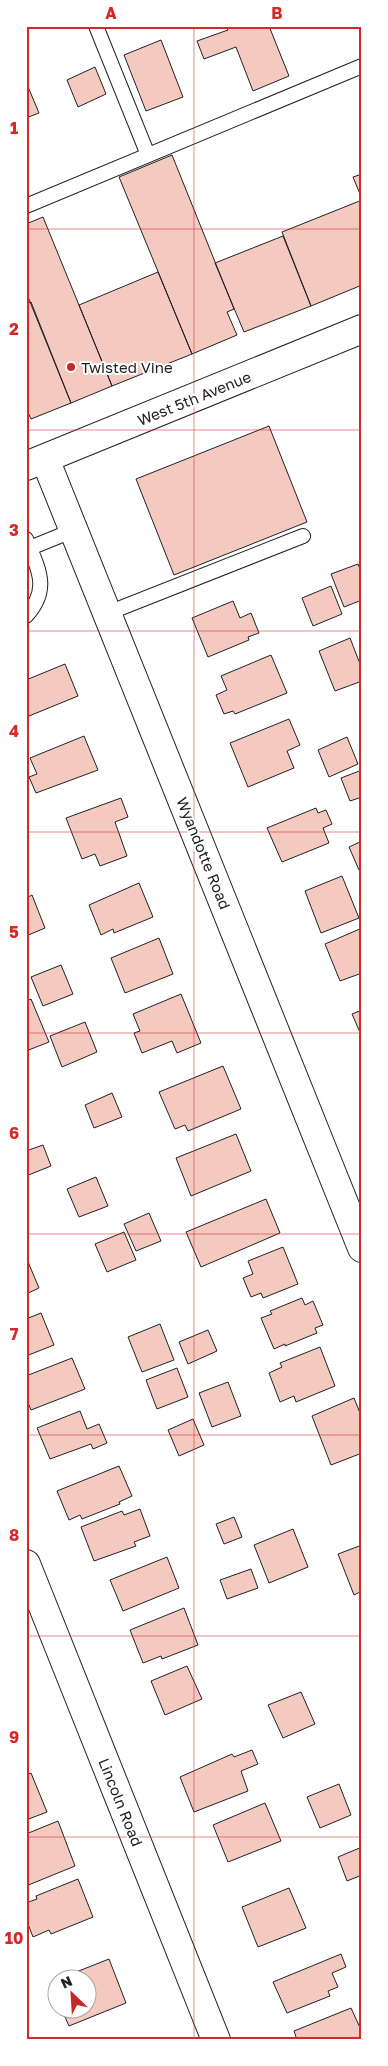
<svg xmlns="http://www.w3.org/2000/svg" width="388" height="2066" font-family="'Golos Text',sans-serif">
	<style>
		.building { fill: #f3c9c0; stroke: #222 }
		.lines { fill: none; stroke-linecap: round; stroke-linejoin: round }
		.lane-casing { stroke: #222; stroke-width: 16 }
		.street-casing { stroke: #222; stroke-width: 30 }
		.secondary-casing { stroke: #222; stroke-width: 30 }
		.lane { stroke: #fff; stroke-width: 14 }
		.street { stroke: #fff; stroke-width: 28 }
		.secondary { stroke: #fff; stroke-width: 28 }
		.grid { fill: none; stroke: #d62828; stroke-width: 1; stroke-opacity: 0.55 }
		.poi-dot { fill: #c62828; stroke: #fff; stroke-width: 2 }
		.labels { text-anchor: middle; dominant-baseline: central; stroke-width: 4; stroke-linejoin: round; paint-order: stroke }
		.poi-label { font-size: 15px; fill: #222; stroke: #fff; text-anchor: start }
		.street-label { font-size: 15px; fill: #222; stroke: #fff }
		.neatline { fill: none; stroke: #d62828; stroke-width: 2 }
		.grid-label { font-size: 16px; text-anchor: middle; font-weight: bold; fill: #d62828 }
	</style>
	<rect width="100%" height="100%" fill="#fff"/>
	<path class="building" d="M226,26H269L289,76L253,91L236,47L204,59L197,41L228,30Z
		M161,40L183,97L146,111L124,55Z
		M95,67L106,94L78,107L67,80Z
		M26,82L39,113L26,118Z
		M172,155L234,309L227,312L237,335L192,354L119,177Z
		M362,174V199L353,177Z
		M362,200V285L311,306L282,232Z
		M43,217L112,386L71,403L26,292V224Z
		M283,236L311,306L244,332L215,263Z
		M158,272L192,354L112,386L79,305Z
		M31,302L71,403L31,419L26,408V304Z
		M269,426L307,522L174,575L136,479Z
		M358,564L362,574V600L344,607L331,574Z
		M331,586L342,614L313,626L302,598Z
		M233,601L240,618L251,613L259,633L248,637L249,640L208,657L192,618Z
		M350,638L362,669V681L335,691L319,651Z
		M271,655L287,693L235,714L233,711L224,714L216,695L227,690L221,676Z
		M65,664L78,696L29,716L26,708V680Z
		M289,719L300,745L287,751L294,768L248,787L230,743Z
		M84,736L98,770L36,793L29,777L37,774L30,758Z
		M347,737L358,764L329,777L318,750Z
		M362,770V797L350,801L341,778Z
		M121,798L128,817L115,822L127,856L100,866L95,854L82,859L66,818Z
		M316,808L318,813L326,810L332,824L323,828L329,843L282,862L267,828Z
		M362,841V868L359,870L349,847Z
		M342,876L359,918L321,933L305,891Z
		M139,883L153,917L114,933L113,929L101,935L89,905Z
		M32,895L45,928L26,936V898Z
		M362,928V973L340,981L325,944Z
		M159,938L173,974L125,993L111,958Z
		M61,965L73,994L43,1006L31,977Z
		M181,994L201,1043L177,1053L172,1041L142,1053L134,1033L140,1031L133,1014Z
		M31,999L49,1042L26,1051V1001Z
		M362,1010V1037L352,1014Z
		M85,1022L97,1052L62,1067L50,1036Z
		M223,1066L241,1109L188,1131L185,1125L175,1129L159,1092Z
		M112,1093L122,1117L94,1128L85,1105Z
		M236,1134L251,1171L191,1196L176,1158Z
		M43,1145L51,1166L26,1176V1151Z
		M96,1177L108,1206L79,1217L67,1189Z
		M266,1199L280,1233L201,1267L186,1232Z
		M149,1213L161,1241L136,1251L124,1224Z
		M124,1232L136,1260L107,1272L95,1244Z
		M283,1247L298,1284L263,1298L261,1293L251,1297L243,1278L253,1274L248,1261Z
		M26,1257L39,1288L26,1294Z
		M302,1298L305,1305L313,1301L323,1325L315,1328L317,1333L285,1346V1344L274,1349L261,1318L272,1314L270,1311Z
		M41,1313L54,1345L26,1356V1319Z
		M160,1324L174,1360L142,1372L128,1337Z
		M208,1330L217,1351L188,1364L179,1342Z
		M320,1347L335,1386L296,1402L294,1396L280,1402L269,1373L282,1367L280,1363Z
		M72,1358L85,1389L31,1410L26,1398V1376Z
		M177,1368L188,1397L157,1409L146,1380Z
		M228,1382L241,1416L212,1427L199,1393Z
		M354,1398L362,1418V1453L331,1465L312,1416Z
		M80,1411L87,1429L99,1424L107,1443L93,1449L91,1444L50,1459L37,1428Z
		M193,1419L204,1445L179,1456L168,1430Z
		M119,1466L132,1496L119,1502L120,1504L82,1519L80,1515L69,1520L57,1491Z
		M140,1509L150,1536L134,1542L136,1546L94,1561L81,1527L122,1511L124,1515Z
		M234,1517L242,1537L224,1544L216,1524Z
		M293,1529L308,1567L269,1583L254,1545Z
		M362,1545V1591L354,1595L338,1554Z
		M167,1557L179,1588L123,1611L110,1580Z
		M251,1569L258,1588L227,1599L220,1580Z
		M184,1608L198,1645L162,1659L161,1656L143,1663L130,1630Z
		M187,1666L202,1699L165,1715L151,1681Z
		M301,1692L315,1724L283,1738L268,1705Z
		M252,1750L258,1764L241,1771L248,1791L194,1812L180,1777L232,1754L234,1757Z
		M31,1773L47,1812L26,1820V1775Z
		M339,1784L351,1815L320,1828L307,1797Z
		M265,1803L281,1841L228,1862L213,1825Z
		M58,1821L75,1866L26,1886V1834Z
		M362,1847V1875L347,1881L338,1857Z
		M78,1879L93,1917L51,1934L49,1930L33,1937L26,1919V1903L37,1899L36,1896Z
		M289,1888L306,1928L258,1947L242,1907Z
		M341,1954L346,1967L332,1973L338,1987L328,1991L330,1996L287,2013L273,1982Z
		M109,1959L126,2003L69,2026L61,2008H88V1978H61Z
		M58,1980V1999L51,1982Z
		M351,2008L362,2032V2040H297L294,2031Z"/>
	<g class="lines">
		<g class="lane-casing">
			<path id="lane" d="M96,26L148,155
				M26,206L362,66
				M26,539C38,568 51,589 26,616
				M30,548L74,530
				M108,613L303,536"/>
		</g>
		<g class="street-casing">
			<path id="street" d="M45,459L362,1248
				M26,1564L216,2040"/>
		</g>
		<g class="secondary-casing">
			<path id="secondary" d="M26,466L362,329"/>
		</g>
		<use href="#lane" class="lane"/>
		<use href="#street" class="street"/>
		<use href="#secondary" class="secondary"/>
	</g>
	<path class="grid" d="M194,26V2040M26,229H362M26,430H362M26,631H362M26,832H362M26,1033H362M26,1234H362M26,1435H362M26,1636H362M26,1837H362"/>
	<circle class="poi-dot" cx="71" cy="367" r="5"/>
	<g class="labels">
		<g class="poi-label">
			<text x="81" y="367">Twisted Vine</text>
		</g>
		<g class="street-label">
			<text transform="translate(194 398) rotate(-22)">West 5th Avenue</text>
			<text transform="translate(204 853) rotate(68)">Wyandotte Road</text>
			<text transform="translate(121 1802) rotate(68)">Lincoln Road</text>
		</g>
	</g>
	<rect width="388" height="2066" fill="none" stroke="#ffffff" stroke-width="55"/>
	<g transform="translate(72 1994) rotate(335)"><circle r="24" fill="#ffffff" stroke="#a7a7a7"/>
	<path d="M0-4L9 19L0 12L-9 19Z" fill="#c62828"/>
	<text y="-8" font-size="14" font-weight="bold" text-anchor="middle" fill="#222222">N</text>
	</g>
	<rect x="28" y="28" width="332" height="2010" class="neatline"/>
	<g class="grid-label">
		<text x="111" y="19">A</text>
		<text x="277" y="19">B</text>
		<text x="14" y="134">1</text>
		<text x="14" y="335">2</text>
		<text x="14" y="536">3</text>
		<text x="14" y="737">4</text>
		<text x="14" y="938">5</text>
		<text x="14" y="1139">6</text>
		<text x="14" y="1340">7</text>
		<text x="14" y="1541">8</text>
		<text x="14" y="1743">9</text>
		<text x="14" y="1944">10</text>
	</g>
</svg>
